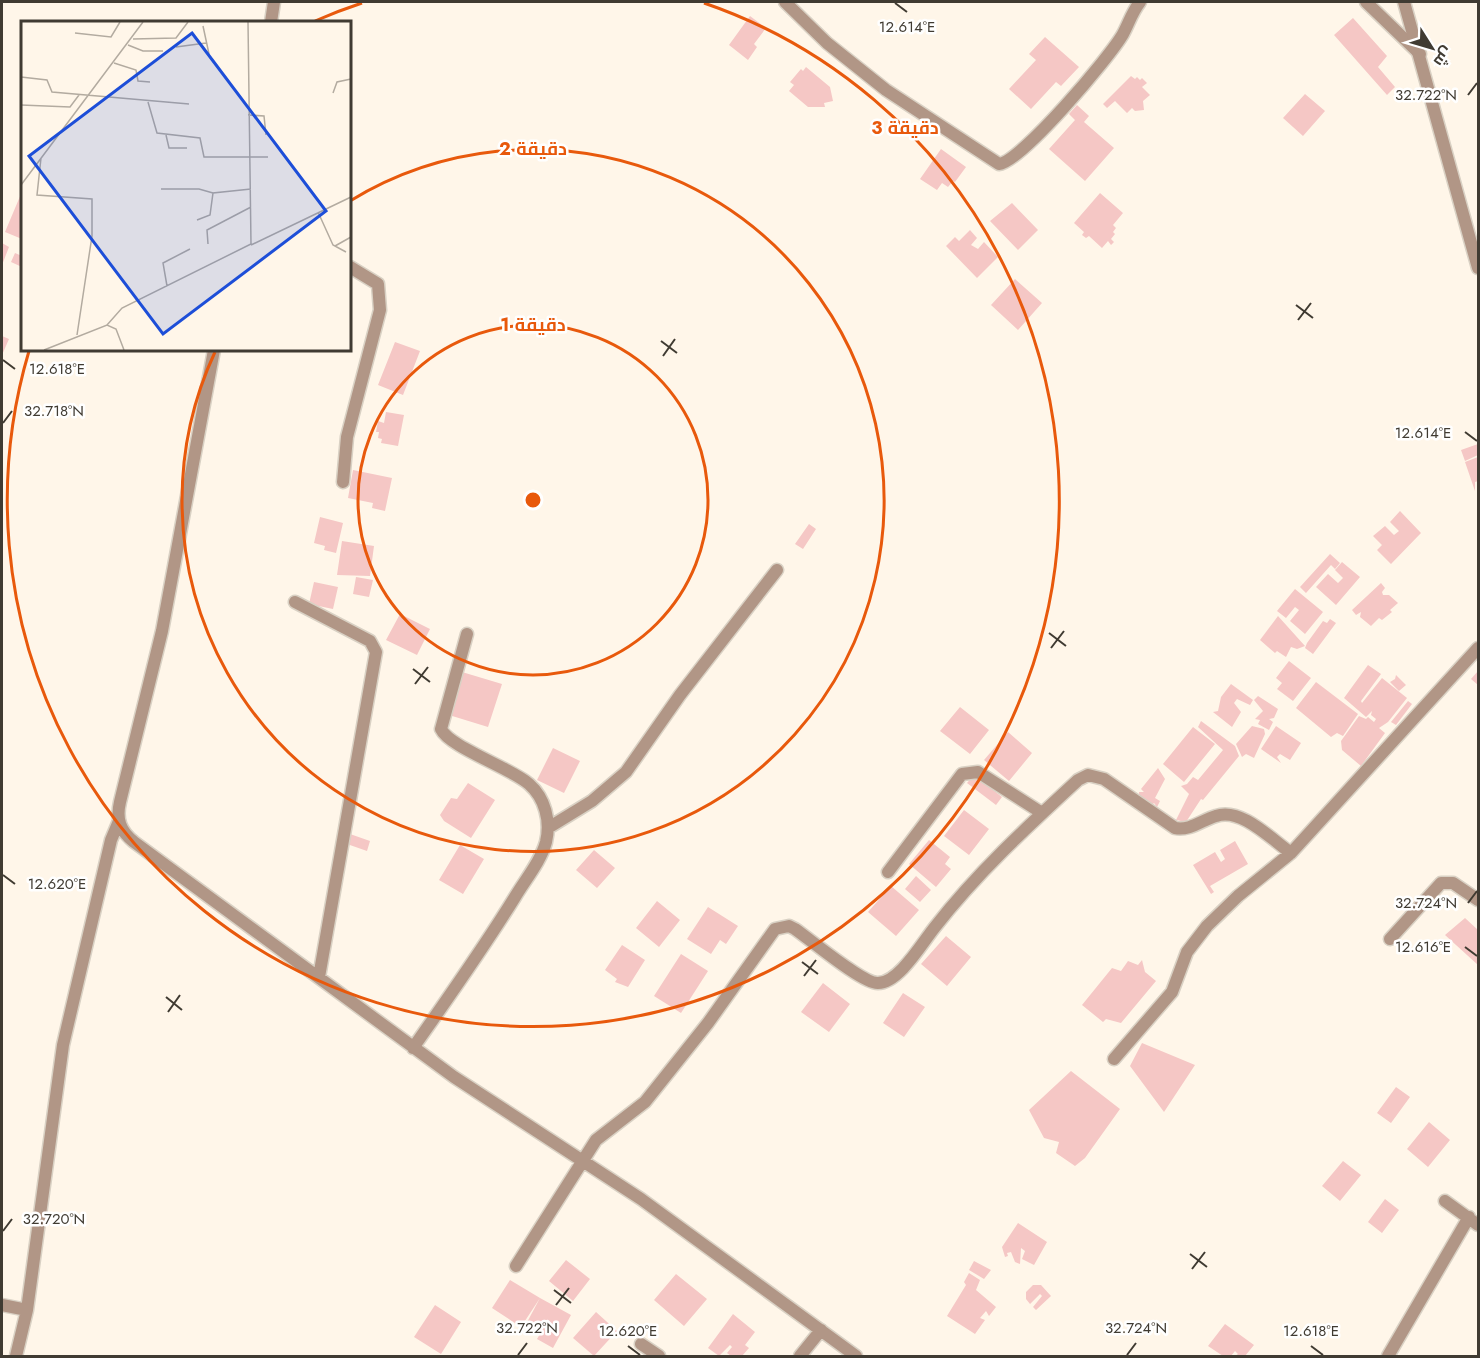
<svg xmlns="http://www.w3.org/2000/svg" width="1480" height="1358" font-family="Jost,Cairo,sans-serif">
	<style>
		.building { fill: #f5c7c5 }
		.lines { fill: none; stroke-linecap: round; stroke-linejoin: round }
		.minor-casing { stroke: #d9d1c4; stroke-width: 15 }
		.tertiary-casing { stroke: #d9d1c4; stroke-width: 15 }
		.minor { stroke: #b19686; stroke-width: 12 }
		.tertiary { stroke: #b19686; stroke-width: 12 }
		.ticks { fill: none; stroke: #403b32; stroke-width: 2 }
		.ring { fill: none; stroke: #e8590c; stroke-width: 3 }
		.inset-road { fill: none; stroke: #b3aba0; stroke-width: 1.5 }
		.view { fill: #1d4ed8; fill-opacity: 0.15; stroke: #1d4ed8; stroke-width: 3 }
		.inset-edge { fill: none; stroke: #403b32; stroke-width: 3 }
		.ticks-label { font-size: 15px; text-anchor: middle; fill: #403b32; stroke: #fff; stroke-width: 5; stroke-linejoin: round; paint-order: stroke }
		.centre { fill: #e8590c; stroke: #fff; stroke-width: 3 }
		.ring-label { font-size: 18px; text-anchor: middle; font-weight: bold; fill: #e8590c; stroke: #fff; stroke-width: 5; stroke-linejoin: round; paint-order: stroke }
	</style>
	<rect width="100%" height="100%" fill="#fff6e9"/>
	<path class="building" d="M750,16L766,28L754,44L757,47L748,60L729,45Z
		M1353,18L1387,56L1378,67L1395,87L1387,95L1334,35Z
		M1045,37L1079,67L1061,86L1056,82L1031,109L1009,89L1036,60L1029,54Z
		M806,67L830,87L833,101L824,103L825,107H808L789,91L794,85L790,82L801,69L803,71Z
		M1131,76L1135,79L1137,77L1140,80L1142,78L1147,83L1142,87L1150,95L1143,101L1144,110L1135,111L1132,108L1127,113L1115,101L1107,108L1103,104Z
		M1305,94L1325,111L1303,136L1283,118Z
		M1077,105L1089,116L1084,122L1114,148L1085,181L1049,149L1075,120L1069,114Z
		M941,149L966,167L955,182L953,181L948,187L942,183L937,190L920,179Z
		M1100,193L1123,213L1113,225L1116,228L1113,232L1115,234L1111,239L1114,242L1111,245L1108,241L1102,248L1089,236L1086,238L1082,235L1084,232L1074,223Z
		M21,194L22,195V239L5,232Z
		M1012,203L1038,230L1018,250L990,221Z
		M970,230L977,238L971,245L978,249L984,242L998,257L977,278L946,246L955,237L959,241Z
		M2,243L9,247L2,265Z
		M15,253L22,256V267L11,262Z
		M1015,279L1042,303L1018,330L991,305Z
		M2,336L9,339L2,355Z
		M395,342L420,351L403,395L378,385Z
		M386,412L404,415L398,446L381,443L382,439L378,438L379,432H376L378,421L384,423Z
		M1478,444V455L1465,461L1461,450Z
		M1478,457V481L1475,482V491L1465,462Z
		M353,470L392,478L385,511L372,508L373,503L348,498Z
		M1400,511L1421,533L1391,564L1377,550L1382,545L1373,536L1385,526L1394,535L1399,531L1390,522Z
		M320,517L343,523L336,553L324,550L325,546L314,543Z
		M809,524L816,529L803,549L795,544Z
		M342,541L374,546L370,576L337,575Z
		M1330,554L1340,563L1335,569L1331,565L1306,593L1300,587Z
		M1342,562L1360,577L1336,605L1316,587L1328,574L1338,583L1343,578L1335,570Z
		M356,577L373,580L369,597L353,594Z
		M314,582L338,587L333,609L309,604Z
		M1381,583L1385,588L1382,592L1383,595H1389L1398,603L1390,610L1392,612L1382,620L1379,618L1371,626L1360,617L1361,612L1356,615L1352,610Z
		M1295,589L1323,612L1305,634L1290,621L1299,610L1295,607L1286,618L1277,611Z
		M400,614L430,629L417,655L386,640Z
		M1278,616L1305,646L1297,649L1291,647L1286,657L1277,651L1275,653L1260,640Z
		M1330,619L1336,623L1313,654L1305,648L1307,643L1323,621L1327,623Z
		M1289,661L1311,678L1293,701L1277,689L1282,683L1276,678Z
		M1368,665L1381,674L1361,701L1362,703L1382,678L1407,698L1388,722L1379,728L1385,733L1361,766L1342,750L1341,741L1359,716L1366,719L1368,717L1374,722L1376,719L1371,715L1372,711L1366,717L1344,698Z
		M1478,671V685L1471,679Z
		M462,672L502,684L488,727L449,715Z
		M1396,675L1406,685L1399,691L1390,682L1395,679Z
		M1316,682L1358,714L1343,736L1337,733L1331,737L1296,708Z
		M1231,684L1253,700L1250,705L1237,699L1234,703L1241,712L1232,727L1213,712L1218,711L1221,697Z
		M1258,696L1278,709L1274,718L1269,719L1273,722L1269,730L1258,724L1260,720L1255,719L1263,711L1254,700Z
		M1408,701L1412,704L1396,725L1391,722Z
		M960,707L989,730L970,754L940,731Z
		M1201,721L1235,746L1239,756L1203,800L1201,799L1186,822L1176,820L1189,794L1181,786L1187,784L1193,777L1198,780L1223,750L1198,727Z
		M1252,726L1264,729L1265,734L1254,758L1246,754L1242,757L1236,744Z
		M1276,726L1301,743L1290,760L1280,754L1277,757L1281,763L1261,749Z
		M1193,727L1215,744L1184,782L1163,764Z
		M1008,732L1032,753L1009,781L984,760Z
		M553,748L580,761L564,793L537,780Z
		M1158,768L1165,779L1155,798L1160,801L1157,807L1154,803L1152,805L1139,797V792H1144L1141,789Z
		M974,775L1002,797L996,805L967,783Z
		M468,783L495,800L471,838L444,821L440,815L451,798L457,799Z
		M964,810L989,829L969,855L944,836Z
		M350,834L370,841L367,851L347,844Z
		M929,840L950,857L945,864L951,869L936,887L909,864Z
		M1235,841L1248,864L1210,886L1214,892L1211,894L1193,865L1215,852L1221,862L1225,859L1220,850Z
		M460,845L484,859L463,894L439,880Z
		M594,850L615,868L597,888L576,870Z
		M916,876L931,890L920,902L905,889Z
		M891,886L919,910L896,936L868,912Z
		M657,901L680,920L659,947L636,928Z
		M708,907L738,926L726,944L720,940L711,954L687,939Z
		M1465,918L1478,930V965L1445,935Z
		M946,936L971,957L947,986L921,964Z
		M622,945L645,960L628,987L615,982L617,979L605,970Z
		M681,954L708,971L681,1013L654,996Z
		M1142,960L1145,972L1156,981L1121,1023L1106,1019L1103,1022L1082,1005L1112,968L1121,971L1128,961L1138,965Z
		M823,983L850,1004L829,1032L801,1012Z
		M903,993L925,1007L904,1037L883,1023Z
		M1142,1043L1195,1065L1164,1112L1130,1066Z
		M1071,1071L1120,1109L1085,1158L1075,1166L1056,1153L1059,1142L1044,1138L1029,1110Z
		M1396,1087L1410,1097L1391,1123L1377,1113Z
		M1429,1122L1450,1140L1428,1167L1407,1149Z
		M1343,1161L1361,1175L1340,1201L1322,1186Z
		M1385,1199L1399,1210L1382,1233L1368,1222Z
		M1018,1223L1047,1242L1034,1265L1022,1259L1025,1251L1021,1248L1020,1264L1015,1262L1011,1252L1007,1253L1008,1256L1005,1257L1002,1247Z
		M566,1260L590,1279L573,1301L549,1281Z
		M974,1261L991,1270L984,1279L969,1270Z
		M969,1273L980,1280L976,1290L996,1307L989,1316L986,1311L980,1318L985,1320L975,1334L947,1316L966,1285L964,1282Z
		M676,1274L707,1299L684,1326L654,1300Z
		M510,1280L540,1298L521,1327L492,1308Z
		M1033,1285H1041L1051,1296L1036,1310L1033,1307L1042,1296L1040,1294L1030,1304L1026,1299V1292Z
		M540,1298L571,1315L553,1348L537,1339L540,1334L525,1326Z
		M435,1305L461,1322L441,1354L414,1337Z
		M596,1312L617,1331L594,1356L573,1338Z
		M733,1314L755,1332L745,1345L749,1348L742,1356H731L727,1353L732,1347L730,1345L719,1356L708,1348Z
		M1225,1324L1254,1345L1245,1356H1235L1238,1354L1235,1351L1231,1356H1223L1208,1346Z"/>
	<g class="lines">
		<g class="minor-casing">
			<path id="minor" d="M785,2L827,43L886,90L999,164C1021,162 1110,57 1123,34C1129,23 1132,12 1140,2
				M1366,2L1420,54
				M271,22L274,2
				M214,350L162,631L120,802C116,819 120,831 134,842L454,1077L641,1199L856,1356
				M343,482L347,437L380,310L378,284L350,267
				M295,602L370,641L376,652L319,977
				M548,828L592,801L626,772L680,695L777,570
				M888,872L962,774L978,772L1042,813
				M1390,939L1441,883H1453L1478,900
				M413,1048C448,998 483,949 515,897C525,880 541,861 546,842C551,821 545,798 529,784C511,768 449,747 441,729L467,634
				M1114,1059L1172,992L1187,952L1207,926L1238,896L1291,853L1478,648
				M1445,1201L1478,1225
				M516,1266L596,1140L645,1102L708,1023L775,929L789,926L795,929C811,940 863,984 878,983C899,983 922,943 935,927C977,873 1027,827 1078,780L1088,775L1104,779L1175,828C1190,831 1202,820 1216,816C1241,807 1271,839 1291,853
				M2,1305L27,1310
				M641,1344L659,1356
				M16,1356L27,1310L63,1045L111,840L119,821
				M800,1356L821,1330
				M1388,1356L1469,1217"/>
		</g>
		<g class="tertiary-casing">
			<path id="tertiary" d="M1404,2L1478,268"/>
		</g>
		<use href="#minor" class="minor"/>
		<use href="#tertiary" class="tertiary"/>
	</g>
	<path class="ticks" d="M895,3L907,12M1468,95L1477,83M1296,305L1313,318M1298,320L1311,303M661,341L677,353M663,356L675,339M3,360L15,369M3,423L12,411M1465,432L1477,441M1049,633L1066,646M1051,648L1064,631M413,669L430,682M415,684L428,667M3,875L15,884M1468,903L1477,891M1465,947L1477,956M802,962L818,974M804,976L816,960M166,997L182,1010M168,1012L180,995M3,1231L12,1219M1190,1254L1207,1267M1192,1269L1205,1252M554,1290L571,1303M556,1305L569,1288M628,1346L640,1355M1311,1346L1323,1355M518,1355L527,1343M1127,1355L1136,1343"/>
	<g class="ring">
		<circle cx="533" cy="500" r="175"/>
		<path d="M350 201A351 351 0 1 1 215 352"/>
		<path d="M315 21A526 526 0 0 1 362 3M704 3A526 526 0 1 1 29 351"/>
	</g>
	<g transform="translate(21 21)">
		<rect width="330" height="330" fill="#fff6e9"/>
		<path class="inset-road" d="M182,5L188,33M54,12L90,16L99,1M112,18L155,17L167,1M107,24L122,30H142M155,26L185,22M93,42L115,49L117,60L129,61M0,56L26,59L31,71L168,83M312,72L316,61L330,58M127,81L136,112L179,117L183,136H247M0,84L49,86L58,74M227,94L243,95L245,114M145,114L148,127H166M20,137L16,174L71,178V215L56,314M0,164L122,1M140,168H178L192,172M297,191L312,224L325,231M176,199L189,194L192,172L230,168M187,223L186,209L230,186M230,224L330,176M314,225L330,216M146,265L142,242L169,228M86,304L101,287L230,223L227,1M23,329L86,304L95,308L103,329"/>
		<path class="view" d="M171,12L305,190L142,313L8,135Z"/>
		<rect width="330" height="330" class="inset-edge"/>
	</g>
	<g class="ticks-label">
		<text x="907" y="32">12.614°E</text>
		<text x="1426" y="100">32.722°N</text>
		<text x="57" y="374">12.618°E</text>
		<text x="54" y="416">32.718°N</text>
		<text x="1423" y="438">12.614°E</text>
		<text x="57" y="889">12.620°E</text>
		<text x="1426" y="908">32.724°N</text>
		<text x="1423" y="952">12.616°E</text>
		<text x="54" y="1224">32.720°N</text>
		<text x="527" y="1333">32.722°N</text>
		<text x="1136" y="1333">32.724°N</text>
		<text x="628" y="1336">12.620°E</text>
		<text x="1311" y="1336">12.618°E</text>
	</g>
	<circle cx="533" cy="500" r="9" class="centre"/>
	<g class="ring-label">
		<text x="905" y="134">3 دقيقة</text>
		<text x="533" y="155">2 دقيقة</text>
		<text x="533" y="331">1 دقيقة</text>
	</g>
	<rect width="1480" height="1358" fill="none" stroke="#403b32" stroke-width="6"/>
	<g transform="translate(1432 48) rotate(127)" stroke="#ffffff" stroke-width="4.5" paint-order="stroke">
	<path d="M0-4.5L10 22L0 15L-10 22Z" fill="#403b32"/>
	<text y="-9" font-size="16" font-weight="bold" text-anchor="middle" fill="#403b32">ش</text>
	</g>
</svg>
